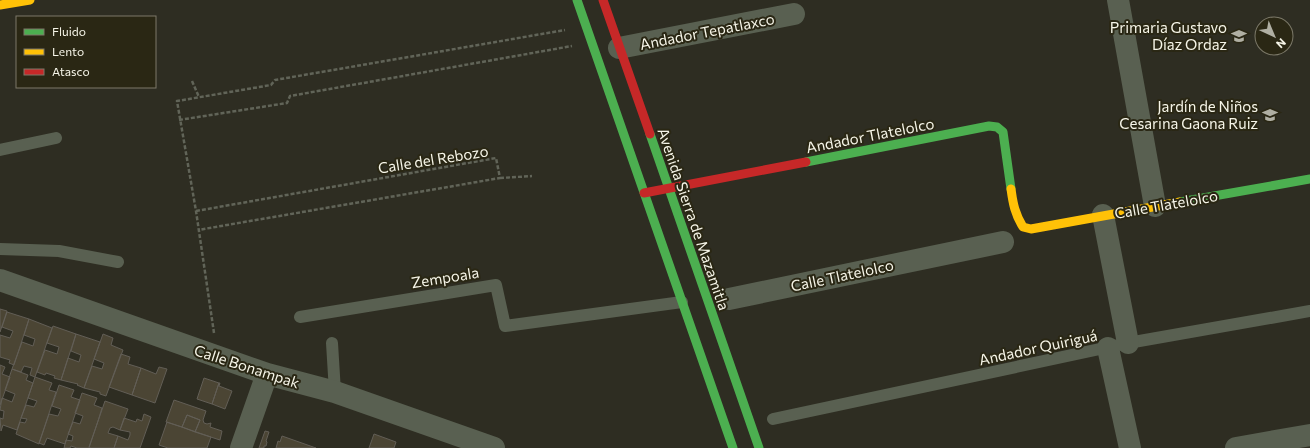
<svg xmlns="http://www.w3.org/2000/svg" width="1310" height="448" font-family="Commissioner,sans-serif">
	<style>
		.building { fill: #4b4534; stroke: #625e56 }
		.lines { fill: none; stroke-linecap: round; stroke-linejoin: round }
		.path { stroke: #616458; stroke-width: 2.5; stroke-dasharray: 4 2; stroke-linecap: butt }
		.lane { stroke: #596051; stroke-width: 12 }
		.street { stroke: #596051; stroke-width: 22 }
		.fast { stroke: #4caf50; stroke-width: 9 }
		.slow { stroke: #ffc107; stroke-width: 9 }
		.jam { stroke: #c62828; stroke-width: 9 }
		.labels { text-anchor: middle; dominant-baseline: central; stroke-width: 4; stroke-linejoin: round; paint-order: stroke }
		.poi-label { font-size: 15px; fill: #f6f5e8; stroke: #2a2714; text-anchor: end }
		.street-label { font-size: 15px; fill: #f6f5e8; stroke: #2a2714 }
	</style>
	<rect width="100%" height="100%" fill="#2e2d22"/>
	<path class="building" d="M0,309L7,311L0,332Z
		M7,312L29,319L14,365L9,363L10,360L0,357V335L10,338L13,331L2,327Z
		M29,319L52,328L35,377L30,375L32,368L24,366L21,372L12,369L22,342L33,346L35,339L24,335Z
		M53,326L76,334L61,380L54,378L55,376L46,373L45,375L37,372L45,350L57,354L59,347L47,343Z
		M76,334L100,342L84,388L77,385L78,384L61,380L68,358L79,362L81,355L71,351Z
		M103,334L113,338L111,345L123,350L106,396L100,394V392L84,388L92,366L102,369L104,363L94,359Z
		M121,354L130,357L128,364L141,368L132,395L109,387Z
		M0,365L5,367L2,374L10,377L0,405Z
		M159,367L167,369L155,403L132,395L141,368L156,374Z
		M12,369L28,375L26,380L33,383L17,430L3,425L1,431L0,418L3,419L4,411L0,410L2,398L12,402L15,394L5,390Z
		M35,377L52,383L49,390L56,392L39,444L16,434L20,422L25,423L27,419L21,418L26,405L34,407L37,401L28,398Z
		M204,378L219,383L212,404L197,399Z
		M219,383H220L219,386L232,391L225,409L212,404Z
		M59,385L74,390L71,397L80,400L65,444L47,438L44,445L39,443L49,414L58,416L61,409L52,406Z
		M82,393L97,398L94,405L102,408L98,421L89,448H77L71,446L70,448H64L66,440L72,441L73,436L68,434L73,422L80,424L83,416L75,413Z
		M174,400L206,411L203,420L204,423L207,424L211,423L210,427L222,431L220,440L195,432L200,420L187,415L182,427L166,422Z
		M105,401L128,409L120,430L113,427L110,428L108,433L118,436L114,448H91L89,447Z
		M144,414L151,417L140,448H114L118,436L128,440L130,435V432L120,430L124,418L136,422L137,419L142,421Z
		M187,415L200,420L195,432L182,427Z
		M167,422L211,437L207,448H168L159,445Z
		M265,431L269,432L266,441L267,442L266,446H264V448H259Z
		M374,434L396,442L394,448H369Z
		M282,436L316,448H276L278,441L280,442Z"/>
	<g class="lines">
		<path class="path" d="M192,81L199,97
			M179,120L287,103L290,96L572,46
			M500,178L532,176
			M196,211L496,158L500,178L198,230
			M214,333L196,211L177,101L271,85L275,80L565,30"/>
		<path class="lane" d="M0,150L56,138
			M0,249L59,251L118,262
			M300,317L496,285L505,326L682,302
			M332,343L335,392
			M773,419L1128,343L1310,311"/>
		<path class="street" d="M1118,0L1155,206
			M619,48L794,14
			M1103,215L1128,343
			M0,280L267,374L335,392L494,448
			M729,299L1003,242
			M1108,348L1130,448
			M241,448L267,374
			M1236,448L1310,435"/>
		<path class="fast" d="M577,0L733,448
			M650,134L759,448
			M806,162L989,126L997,127L1003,132L1011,189
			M1180,202L1310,179"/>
		<path class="slow" d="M0,5L30,0
			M1011,189C1013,204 1015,214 1023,227L1031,229L1180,202"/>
		<path class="jam" d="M603,0L650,134
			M644,193L806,162"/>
	</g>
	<defs>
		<g id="school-bare" transform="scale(1.2)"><path d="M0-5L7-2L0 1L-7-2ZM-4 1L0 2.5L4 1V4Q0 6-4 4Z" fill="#b0afa3" stroke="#2a2714" stroke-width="2.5" paint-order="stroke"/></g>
	</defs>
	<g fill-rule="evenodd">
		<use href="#school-bare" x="1239" y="36"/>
		<use href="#school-bare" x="1270" y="115"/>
	</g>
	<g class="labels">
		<g class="poi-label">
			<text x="1227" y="27">Primaria Gustavo<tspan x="1227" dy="17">Díaz Ordaz</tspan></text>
			<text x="1258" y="106">Jardín de Niños<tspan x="1258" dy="17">Cesarina Gaona Ruiz</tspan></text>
		</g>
		<g class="street-label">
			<text transform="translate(707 31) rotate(-11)">Andador Tepatlaxco</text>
			<text transform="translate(870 135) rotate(-11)">Andador Tlatelolco</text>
			<text transform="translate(433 159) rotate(-9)">Calle del Rebozo</text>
			<text transform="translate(1166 204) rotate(-10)">Calle Tlatelolco</text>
			<text transform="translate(694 219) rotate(71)">Avenida Sierra de Mazamitla</text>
			<text transform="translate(842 275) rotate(-12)">Calle Tlatelolco</text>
			<text transform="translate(445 277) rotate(-9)">Zempoala</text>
			<text transform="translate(1038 347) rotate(-12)">Andador Quiriguá</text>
			<text transform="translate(247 366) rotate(18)">Calle Bonampak</text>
		</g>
	</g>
	<rect x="16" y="16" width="140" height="72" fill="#2a2714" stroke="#7c7969"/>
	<rect x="24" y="29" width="20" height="6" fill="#4caf50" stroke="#7c7969"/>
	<text x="52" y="36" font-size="12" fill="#f6f5e8">Fluido</text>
	<rect x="24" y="49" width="20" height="6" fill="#ffc107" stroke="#7c7969"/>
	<text x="52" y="56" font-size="12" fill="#f6f5e8">Lento</text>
	<rect x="24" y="69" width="20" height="6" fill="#c62828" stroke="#7c7969"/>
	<text x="52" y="76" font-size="12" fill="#f6f5e8">Atasco</text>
	<g transform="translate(1274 36) rotate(136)"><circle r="19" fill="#2a2714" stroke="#7c7969"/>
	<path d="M0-3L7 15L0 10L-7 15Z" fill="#b0afa3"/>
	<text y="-6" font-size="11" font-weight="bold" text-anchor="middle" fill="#f6f5e8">N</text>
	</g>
</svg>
